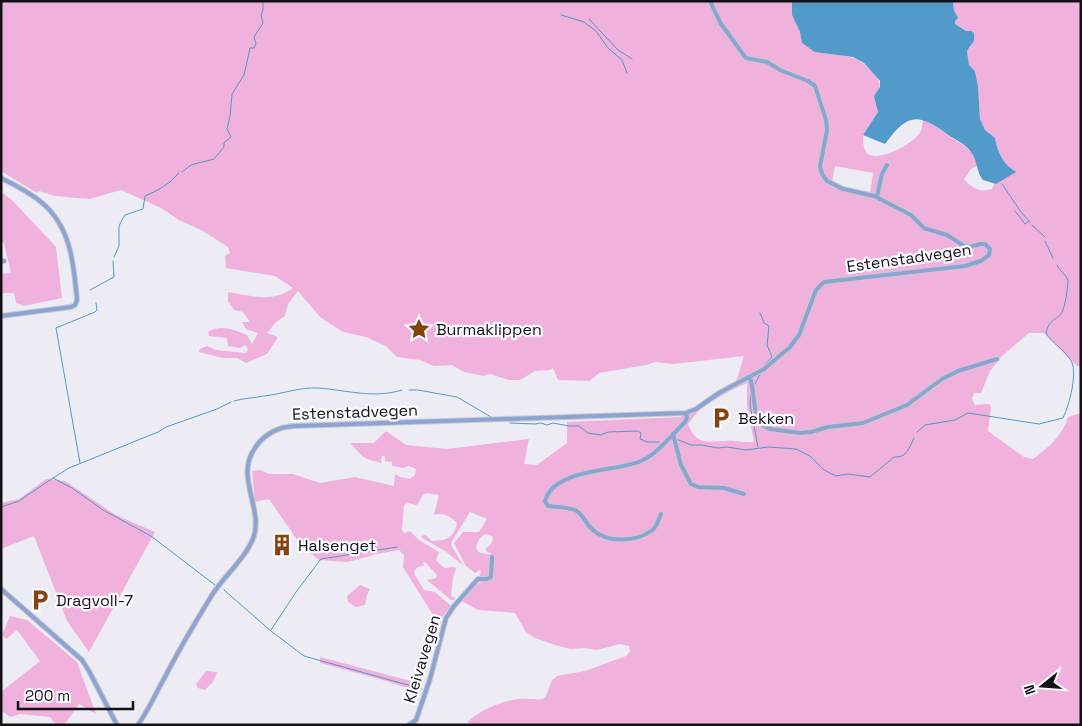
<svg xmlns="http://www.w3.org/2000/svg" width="1082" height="726" font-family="'Space Grotesk',sans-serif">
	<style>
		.green { fill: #f0b1dc; fill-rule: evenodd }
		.water { fill: #519ac9 }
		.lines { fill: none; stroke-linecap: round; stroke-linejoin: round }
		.stream { stroke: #519ac9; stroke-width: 1 }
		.minor-casing { stroke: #cac9d0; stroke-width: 6 }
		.minor { stroke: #8da4d3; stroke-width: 4 }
		.labels { text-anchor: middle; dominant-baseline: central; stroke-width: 4.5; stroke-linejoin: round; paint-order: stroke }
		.street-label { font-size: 16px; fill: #121215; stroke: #fafaff }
		.poi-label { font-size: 16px; fill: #121215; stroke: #fafaff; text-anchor: start }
	</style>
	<rect width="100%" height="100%" fill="#edecf4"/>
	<path class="green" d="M1,1H792V15L800,32L802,43C808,46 816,52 823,53C845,56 857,54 873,73C881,83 882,84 875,96L878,112L863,135C863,141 863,150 868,154C880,162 915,143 921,131C922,128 922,123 923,120H924C933,124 940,129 948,135C960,144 975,149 977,166L971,169L964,179C972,188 979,193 992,189L994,184L1015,172C1004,165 997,151 995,138L985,130L980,119L978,87L975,71L969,65L967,51C974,45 972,39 971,31H966L955,24L953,1H1081V366H1077L1044,333H1029L1002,356L990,371L981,393H974L972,399L975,405L989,404L991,407L988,431L1024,457L1033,459C1048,448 1063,435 1068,417L1081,413V725H478L467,722C481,710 500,701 519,699C527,698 535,700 543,699L546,696L552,680L557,676L585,671L626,656L630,652L629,646L620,644L597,650L585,648L570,649L555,645L535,638L526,632L515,613L478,610L462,601L477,584L491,578L494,573V555L486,551V548L491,544L493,539L492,536L485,534L479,539L476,547L478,552L491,555L490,576L485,578L479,577L481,572L480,570L475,573L466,566L454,543L463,532H479L487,519L470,512L452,541L451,545L463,565L445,551L422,538L421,536L425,535L432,541C446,541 454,538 457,523C451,517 443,512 434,515L439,495L426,493L423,495L417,505L408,503L404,505L402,530L404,533L410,531L419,540L439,552L436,560L444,568L455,567L456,569L453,577L451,596L455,598L454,600H451L428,581L427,580L436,578L437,575L426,563L423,562L424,566L418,567L414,571L415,575L424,590L435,592L451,606L443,616L440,626L403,567L404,555L399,550L377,554L348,562L319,560L300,544L269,499L255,502L252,471L260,470L269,474H293L320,483L355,477L394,486L395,474L400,477L410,479L415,475L416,469L409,466L403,468L392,466V462L385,461V456H382L381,461L382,463C362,458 365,459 350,443H374L386,431L406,445L447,449L529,439L524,464L537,465L567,443V422L681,417L736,382L744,356L673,364L655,362L646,365L599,373L590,381L558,380L553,368L550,370L535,371L520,380H509L490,374L484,376L464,372L452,365L434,366L420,360L397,357L386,346L366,337L343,332L320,317L298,291L288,304L285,316L276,322L267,333L278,337L267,354L246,363L237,358H223L199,352L200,349L207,346L216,350L246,353L248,349L245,345L240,348L228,346L227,338L209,336L208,332C221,324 234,330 247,335L252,344L258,333L246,329L242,322H250L243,312L234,310L228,301V292C252,296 272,303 293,288L275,276L226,268L225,256L230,253L228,247L203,231L179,220L161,208L121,190L89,199L55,196L39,191L37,193L1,171ZM835,166L873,173L870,193L848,189L832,182ZM747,383V406L754,442C746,443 741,441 734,441C713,439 698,450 688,424L700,409L728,392Z
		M1,192L12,200L56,247L62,298L24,306L16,303L14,293H1V274L11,273L4,243L1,242Z
		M46,479L65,481L116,515L155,532L89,652L67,621L34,536L1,549V503L19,499Z
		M360,585L370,589L367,595L365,605L356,607L348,602L347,596Z
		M10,616L27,620L77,662L96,714L79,704L64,725H56L50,717L20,714L11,717L1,711V692L40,661L17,630L6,639L2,635Z
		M320,657L422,684L420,692L379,679L320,663Z
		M206,671L217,672L213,682L205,690L198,688L196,684Z"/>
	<path class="water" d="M792,1H953L954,11L958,18L955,21V24L966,31H971L974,33V41L967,51L969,65L975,71L978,87L980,119L985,130L995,138C997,151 1004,166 1016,172L996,184L983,180C976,172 978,161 971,152C965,143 955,140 947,134C917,112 907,114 885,144L863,135L878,112L874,96L880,87V81L864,63L853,57L815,52L802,43L800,32L792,15Z"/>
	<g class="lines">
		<path class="stream" d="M561,15L584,22L596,31L608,48L622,60L627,73
			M589,19L618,50L632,59
			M182,172L191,165L214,159L224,147V143L231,137L227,129L230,116L232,94L244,75L250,48H254L256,43L254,37L263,23L261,15L263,10V1
			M1002,184L1021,212L1030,222
			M1015,211L1025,224L1028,222
			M1032,225L1045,237
			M1045,241L1053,258
			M114,257L119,246V226L123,218L125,215L143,209L145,196L158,190L170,182L179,173
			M90,290L114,277L113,261
			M760,313L764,323L769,326L767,345L772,357L763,367
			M754,386L760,374
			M751,389L750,405L758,447
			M409,390H418L457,397L491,417
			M234,401C244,398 254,398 264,396C282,394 300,387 318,388C346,390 374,399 402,390
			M510,423L535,424L541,423L547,425L553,423L569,426H579L588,433L601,435L608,432L638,431L641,433L640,439L647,442H659
			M917,432L925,425L955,420L968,413L1039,424L1063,418C1069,406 1079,370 1070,359C1063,349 1052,343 1046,333C1049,318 1057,321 1062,312C1065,308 1068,286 1068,281C1067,275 1059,271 1057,265
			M676,439L691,445H701L718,448L727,447L746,450L768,447L796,449L810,456L824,470L836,476L848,474L870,477L894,457C907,458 909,448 914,438
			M80,463L56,328L95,312L97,310L96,303
			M53,478L69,468L158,432L166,427L217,409L231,402
			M1,507L19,501L53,478L72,488L103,510L151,536L215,585
			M224,590L271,631L304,656L422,689
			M271,630L296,592L321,559L397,547"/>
		<g class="minor-casing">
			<path id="minor" d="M1,178C15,185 29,192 41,202C71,226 74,265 77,300L75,305L71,307L1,316
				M877,197L882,174L887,165
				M1,261H4
				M750,377C755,393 752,410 761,424L770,429L800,433L811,432L828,427L863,423L907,405L942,379L958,371L997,359
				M673,434L681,465L691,484L698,487L724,488L744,494
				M661,514C658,520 657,528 651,531C636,542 607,543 593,530C586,525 584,514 575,510C567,507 557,507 548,506L545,501C554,468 616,472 641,461C657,454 673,434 685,422L687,418L686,413
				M1,589L82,660L89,671L117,725
				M138,725C149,709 157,691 166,675C180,648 196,621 212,595C224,576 247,557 254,536C262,509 238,479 252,453C261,436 275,427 295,426L686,413L696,409L719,393L764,369L790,347L799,335L816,290L824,282L965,266L981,261L989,255L990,249L985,244H980L969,247L964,246L947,235L924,228L911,215L874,196L843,189L827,181L822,174L820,166L827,130L826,120L815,86L808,81L780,70L767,62L746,58L721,24L710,1
				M409,725L416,720L430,679L446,618L454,606L478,579H487L491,577L492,557"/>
		</g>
		<use href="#minor" class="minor"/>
	</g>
	<defs>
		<g id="sight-bare" transform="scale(1.725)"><path d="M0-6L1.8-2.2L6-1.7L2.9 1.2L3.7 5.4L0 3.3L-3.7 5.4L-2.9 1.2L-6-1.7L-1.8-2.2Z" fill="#85430f" stroke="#fafaff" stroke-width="2.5" paint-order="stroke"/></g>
		<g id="parking-bare" transform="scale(1.725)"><path d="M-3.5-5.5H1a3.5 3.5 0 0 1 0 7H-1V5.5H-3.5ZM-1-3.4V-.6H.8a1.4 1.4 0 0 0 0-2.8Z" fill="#85430f" stroke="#fafaff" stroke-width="2.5" paint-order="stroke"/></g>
		<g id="building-bare" transform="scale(1.725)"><path d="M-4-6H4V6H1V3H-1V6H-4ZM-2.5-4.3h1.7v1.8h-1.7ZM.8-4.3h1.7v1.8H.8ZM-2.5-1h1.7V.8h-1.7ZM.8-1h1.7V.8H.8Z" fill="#85430f" stroke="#fafaff" stroke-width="2.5" paint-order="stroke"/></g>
	</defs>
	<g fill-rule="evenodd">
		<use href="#sight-bare" x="419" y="329"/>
		<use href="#parking-bare" x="721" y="418"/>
		<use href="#building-bare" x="282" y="545"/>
		<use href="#parking-bare" x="40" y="600"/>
	</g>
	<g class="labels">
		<g class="street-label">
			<text transform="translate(909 258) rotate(-8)">Estenstadvegen</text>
			<text transform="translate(355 412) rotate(-2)">Estenstadvegen</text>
			<text transform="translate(422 659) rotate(-73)">Kleivavegen</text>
		</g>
		<g class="poi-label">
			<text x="436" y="329">Burmaklippen</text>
			<text x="738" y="418">Bekken</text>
			<text x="298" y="545">Halsenget</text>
			<text x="56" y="600">Dragvoll-7</text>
		</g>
	</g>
	<rect width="1082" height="726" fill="none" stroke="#121215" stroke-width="5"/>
	<g transform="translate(1042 686) rotate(253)" stroke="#fafaff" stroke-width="4" paint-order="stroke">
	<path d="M0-4L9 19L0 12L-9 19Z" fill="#121215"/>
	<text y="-8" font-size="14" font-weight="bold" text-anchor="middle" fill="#121215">N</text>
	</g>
	<path d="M18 701v8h115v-8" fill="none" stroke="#121215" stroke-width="2.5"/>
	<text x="25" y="701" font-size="15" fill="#121215" stroke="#fafaff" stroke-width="4" paint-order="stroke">200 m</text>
</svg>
